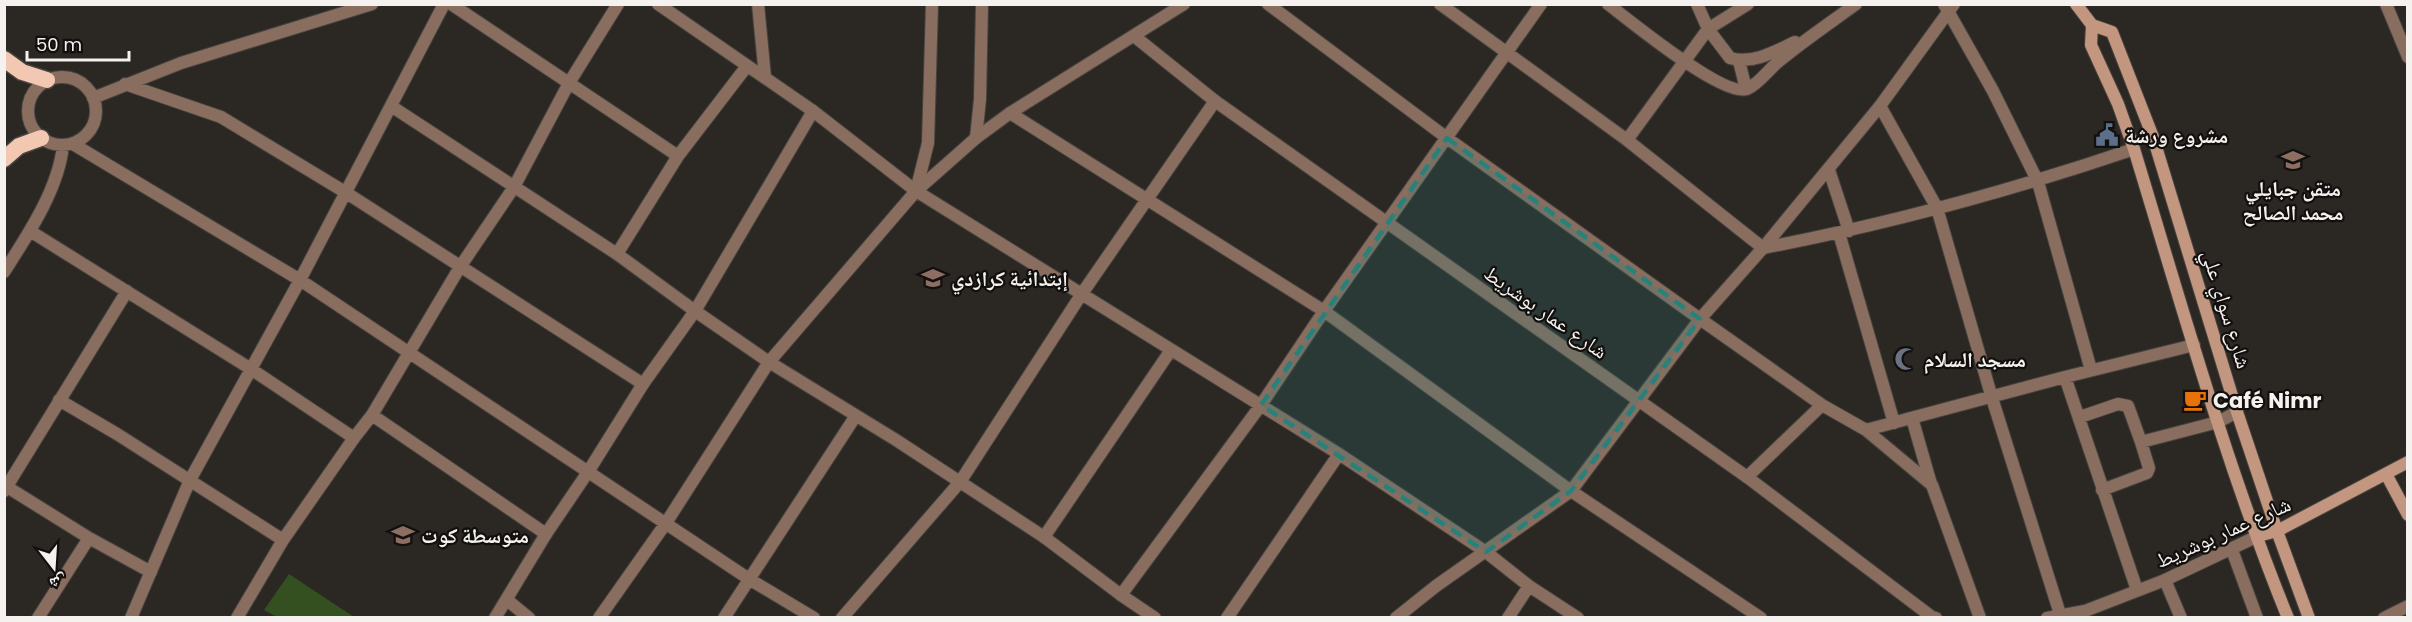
<svg xmlns="http://www.w3.org/2000/svg" width="2412" height="622" font-family="Poppins,'Noto Naskh Arabic',sans-serif">
	<style>
		.garden { fill: #355020 }
		.lines { fill: none; stroke-linecap: round; stroke-linejoin: round }
		.minor-casing { stroke: #47433f; stroke-width: 14 }
		.tertiary-casing { stroke: #47433f; stroke-width: 14 }
		.secondary-casing { stroke: #47433f; stroke-width: 14 }
		.trunk-casing { stroke: #47433f; stroke-width: 19 }
		.minor { stroke: #896e60; stroke-width: 12 }
		.tertiary { stroke: #896e60; stroke-width: 12 }
		.secondary { stroke: #c2967f; stroke-width: 12 }
		.trunk { stroke: #f2c8b2; stroke-width: 16 }
		.marked { fill: #26827b; fill-opacity: 0.2; stroke: #26827b; stroke-width: 4.5; stroke-dasharray: 12 8; stroke-linejoin: round }
		.labels { text-anchor: middle; dominant-baseline: central; stroke-width: 4.5; stroke-linejoin: round; paint-order: stroke }
		.poi-label { font-size: 21px; font-weight: bold; fill: #f4f1ee; stroke: #12100e; text-anchor: start }
		.street-label { font-size: 21px; fill: #f4f1ee; stroke: #12100e }
	</style>
	<rect width="100%" height="100%" fill="#2b2723"/>
	<path class="garden" d="M289,574L354,617H277L264,610Z"/>
	<g class="lines">
		<g class="minor-casing">
			<path id="minor" d="M451,4L678,156
				M658,4L813,111
				M758,4L765,77
				M1268,4L1447,138L1700,319L1822,405L1866,430L1932,485L1980,618
				M1440,4L1627,140L1763,248C1889,224 2013,190 2134,149
				M1608,4C1630,21 1724,98 1747,89C1759,84 1769,69 1778,62C1803,41 1830,23 1856,4
				M1697,4L1708,29L1730,58C1752,65 1776,51 1795,42
				M1944,4L1993,91L2038,182L2091,370
				M2386,4L2408,57
				M1739,61L1746,89
				M28 111a34 34 0 1 1 68 0a34 34 0 1 1-68 0Z
				M125,84L221,117L345,192L643,384
				M93,98L181,63L372,4
				M391,106L617,254L695,311
				M1880,106L1937,208L1992,398L2060,614
				M1010,113L1324,311L1571,491L1761,618
				M976,138L980,99L982,4
				M1627,140L1708,29L1748,4
				M73,144L300,280L749,579L814,618
				M1829,170L1849,231
				M916,191L1339,454L1486,552L1529,586L1578,618
				M30,231L251,369L354,438
				M1839,233L1894,423
				M617,254L678,156L747,66
				M4,272C27,236 59,189 63,145
				M2065,377L2137,590
				M59,400L117,434L283,540
				M372,415L546,534
				M2080,417L2118,404L2128,406L2141,442L2218,422L2237,412
				M1912,418L1931,484
				M1866,430L2065,377L2194,345
				M1747,477L1822,405
				M4,485L89,538L151,572
				M2102,490L2147,473L2149,468L2141,442
				M4,491L127,291
				M1044,537L1171,350
				M2232,550L2257,618
				M2165,580L2181,618
				M1121,595L1261,405L1324,311L1541,4
				M507,600L529,618
				M38,618L89,538
				M131,618L190,480L300,280L444,4
				M237,618L283,540L354,438L372,415L460,267L514,187L569,83L618,4
				M599,618L666,523L769,362L916,191L928,143L932,4
				M724,618L855,417
				M842,618L960,482L1081,295L1215,101
				M1227,618L1339,454
				M1508,618L1529,586
				M2384,618L2408,606"/>
		</g>
		<g class="tertiary-casing">
			<path id="tertiary" d="M1134,36L1215,101L1747,477L1932,617L1936,618
				M695,311L769,362L896,440L1044,537L1121,595L1155,618
				M495,618L546,534L588,472L643,384L695,311L813,111L916,191L976,138L1010,113L1184,4
				M1396,618L1436,586L1571,491L1700,319L1763,248L1880,106L1954,4
				M2047,618L2085,611L2165,580L2258,536"/>
		</g>
		<g class="secondary-casing">
			<path id="secondary" d="M2076,4L2092,25L2112,32L2153,137L2237,412L2277,531L2309,618
				M2092,25L2091,45L2118,104L2134,149C2182,306 2226,466 2288,618
				M2386,474L2408,515
				M2258,536L2277,531L2408,462"/>
		</g>
		<g class="trunk-casing">
			<path id="trunk" d="M4,59L22,72L47,80
				M4,159L19,146L41,138"/>
		</g>
		<use href="#minor" class="minor"/>
		<use href="#tertiary" class="tertiary"/>
		<use href="#secondary" class="secondary"/>
		<use href="#trunk" class="trunk"/>
	</g>
	<path class="marked" d="M1447,138L1700,319L1571,491L1486,552L1261,405Z"/>
	<defs>
		<g id="civic-bare" transform="scale(1.8)"><path d="M-.6-6.5H3V-4.5H.6V-3L4-1V1h2V6H-6V1h2V-1L-.6-3ZM-1.2 2.5V6h2.4V2.5Z" fill="#5c6f8a" stroke="#12100e" stroke-width="2.5" paint-order="stroke"/></g>
		<g id="school-bare" transform="scale(1.8)"><path d="M0-5L7-2L0 1L-7-2ZM-4 1L0 2.5L4 1V4Q0 6-4 4Z" fill="#8d6e63" stroke="#12100e" stroke-width="2.5" paint-order="stroke"/></g>
		<g id="mosque-bare" transform="scale(1.8)"><path d="M3.5-4.9A6 6 0 1 0 3.5 4.9A5 5 0 1 1 3.5-4.9Z" fill="#6b7280" stroke="#12100e" stroke-width="2.5" paint-order="stroke"/></g>
		<g id="cafe-bare" transform="scale(1.8)"><path d="M-5.5-4.5H6V0H3Q3 3.5 0 3.5H-2.5Q-5.5 3.5-5.5 0ZM3-3.2v2h1.7v-2ZM-6 4.5H4V6H-6Z" fill="#e8710a" stroke="#12100e" stroke-width="2.5" paint-order="stroke"/></g>
	</defs>
	<g fill-rule="evenodd">
		<use href="#civic-bare" x="2107" y="135"/>
		<use href="#school-bare" x="2293" y="160"/>
		<use href="#school-bare" x="933" y="278"/>
		<use href="#mosque-bare" x="1906" y="359"/>
		<use href="#cafe-bare" x="2195" y="400"/>
		<use href="#school-bare" x="403" y="535"/>
	</g>
	<g class="labels">
		<g class="poi-label">
			<text x="2125" y="135">مشروع ورشة</text>
			<text x="2293" y="188" text-anchor="middle">متقن جبايلي<tspan x="2293" dy="24">محمد الصالح</tspan></text>
			<text x="951" y="278">إبتدائية كرازدي</text>
			<text x="1924" y="359">مسجد السلام</text>
			<text x="2213" y="400">Café Nimr</text>
			<text x="421" y="535">متوسطة كوت</text>
		</g>
		<g class="street-label">
			<text transform="translate(2227 309) rotate(73)">شارع سواي علي</text>
			<text transform="translate(1546 312) rotate(35)">شارع عمار بوشريط</text>
			<text transform="translate(2223 532) rotate(-24)">شارع عمار بوشريط</text>
		</g>
	</g>
	<rect width="2412" height="622" fill="none" stroke="#f4f1ee" stroke-width="12"/>
	<g transform="translate(54 568) rotate(163)" stroke="#12100e" stroke-width="4.5" paint-order="stroke">
	<path d="M0-4.5L10 22L0 15L-10 22Z" fill="#f4f1ee"/>
	<text y="-9" font-size="16" font-weight="bold" text-anchor="middle" fill="#f4f1ee">ش</text>
	</g>
	<path d="M27 51v9h102v-9" fill="none" stroke="#f4f1ee" stroke-width="3"/>
	<text x="36" y="51" font-size="18" fill="#f4f1ee" stroke="#12100e" stroke-width="4.5" paint-order="stroke">50 m</text>
</svg>
